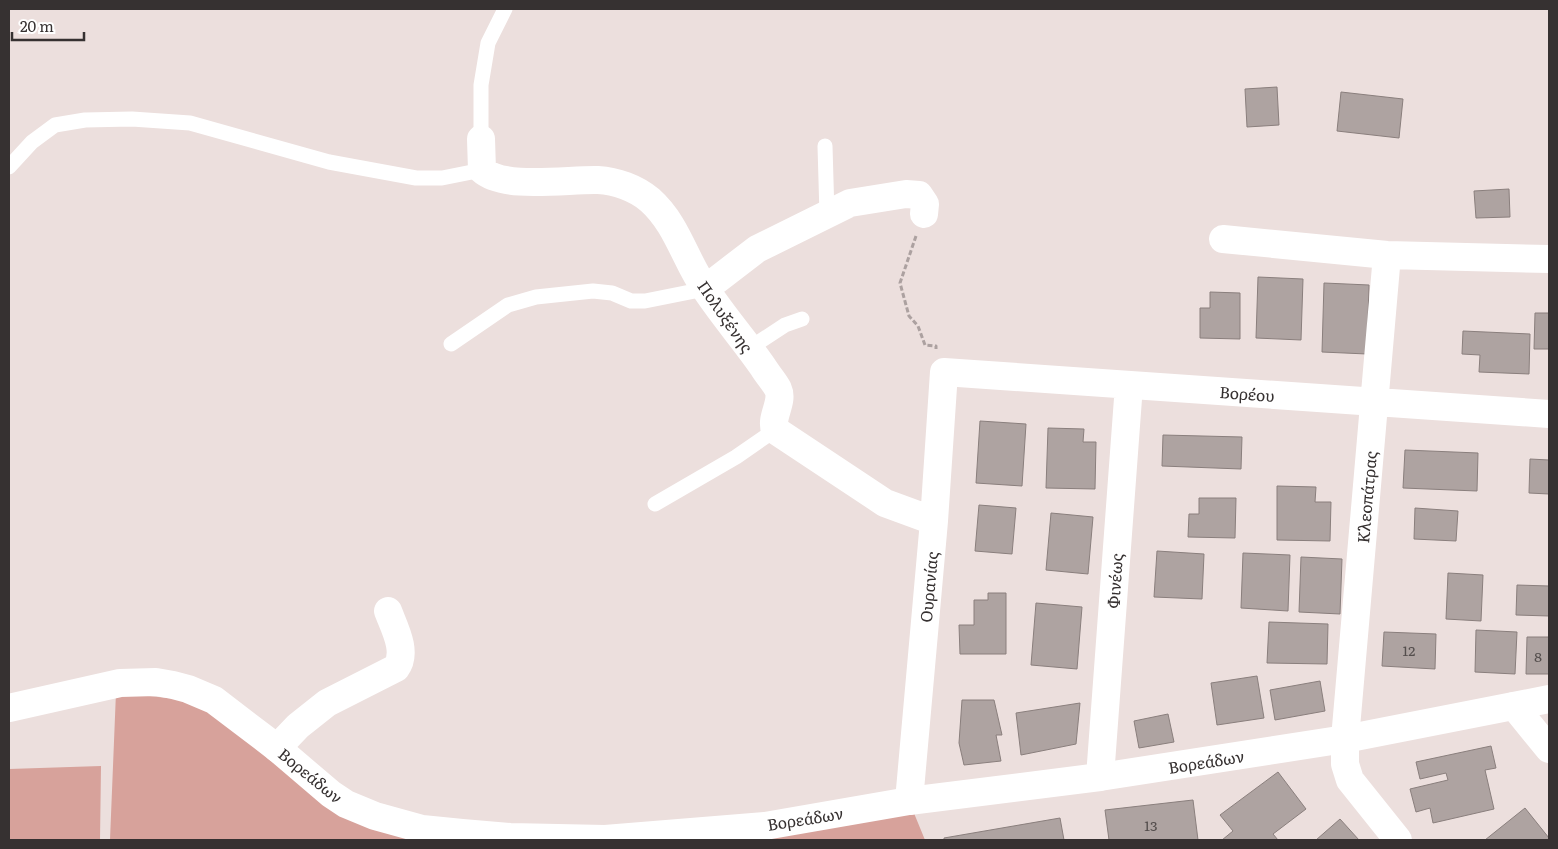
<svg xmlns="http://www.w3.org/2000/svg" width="1558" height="849" font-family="Literata,serif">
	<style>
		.green { fill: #d7a29b }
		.building { fill: #aea3a1; stroke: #8a7f7d }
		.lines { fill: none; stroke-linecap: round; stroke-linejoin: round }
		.path { stroke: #aca1a0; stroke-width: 3; stroke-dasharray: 5 2.5; stroke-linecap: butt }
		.service { stroke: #fff; stroke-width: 15 }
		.minor { stroke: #fff; stroke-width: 28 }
		.tertiary { stroke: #fff; stroke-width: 28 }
		.labels { text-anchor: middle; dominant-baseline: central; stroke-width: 4; stroke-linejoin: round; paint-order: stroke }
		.number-label { font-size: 14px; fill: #544e4d }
		.street-label { font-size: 16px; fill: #363131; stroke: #fff }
	</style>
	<rect width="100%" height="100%" fill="#ecdfdd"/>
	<path class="green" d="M116,692L201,702L342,813L434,840L909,801L925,840H110Z
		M101,766L100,840H9V769Z"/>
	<path class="building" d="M1277,87L1279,125L1247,127L1245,89Z
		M1341,92L1403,99L1399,138L1337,131Z
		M1509,189L1510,217L1476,218L1474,191Z
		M1258,277L1303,279L1301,340L1256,338Z
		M1324,283L1369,285L1367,354L1322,352Z
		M1210,292L1240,293V339L1200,338V308H1210Z
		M1535,313H1549V349H1534Z
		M1463,331L1530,334L1529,374L1479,372L1480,355L1462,354Z
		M980,421L1026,424L1022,486L976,483Z
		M1048,428L1084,429L1083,442H1096L1095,489L1046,488Z
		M1163,435L1242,437L1241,469L1162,466Z
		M1405,450L1478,453L1477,491L1403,488Z
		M1530,459L1549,460V494L1529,493Z
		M1277,486L1316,487L1315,502H1331L1330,541L1277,540Z
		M1199,498H1236L1235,538L1188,537L1189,514H1199Z
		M979,505L1016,508L1012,554L975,551Z
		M1415,508L1458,511L1456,541L1414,539Z
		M1051,513L1093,517L1088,574L1046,570Z
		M1157,551L1204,554L1202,599L1154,597Z
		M1243,553L1290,555L1288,611L1241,608Z
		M1301,557L1342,559L1340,614L1299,612Z
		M1448,573L1483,575L1481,621L1446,619Z
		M1517,585L1549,586V616L1516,615Z
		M988,593H1006V654H960L959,625H974V600H988Z
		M1036,603L1082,607L1077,669L1031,665Z
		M1269,622L1328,624L1327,664L1267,663Z
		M1476,630L1517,632L1515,674L1475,672Z
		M1384,632L1436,634L1435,669L1382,666Z
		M1527,637H1549V674H1526Z
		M1257,676L1264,718L1217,725L1211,683Z
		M1320,681L1325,711L1275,720L1270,690Z
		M962,700H994L1002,735H996L1001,761L964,765L959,743Z
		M1080,703L1076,744L1021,755L1016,713Z
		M1168,714L1174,742L1139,748L1134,721Z
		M1491,746L1496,768L1485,770L1494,809L1433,823L1430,808L1416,812L1410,789L1448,780L1446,773L1420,779L1416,762Z
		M1278,772L1306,809L1273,834L1278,840H1222L1233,831L1220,815Z
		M1193,800L1198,840H1109L1105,810Z
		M1525,808L1549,838V840H1485Z
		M1060,818L1064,840H944V838Z
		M1340,819L1359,840H1316Z"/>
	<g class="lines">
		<path class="path" d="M916,236L900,283L909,316L918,326L925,345L936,346V349"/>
		<path class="service" d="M481,139V85L488,43L505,9
			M825,146L827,215
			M9,167L32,142L55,125L85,120L132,119L190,123L329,162L416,178H442L482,170
			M451,344L508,305L536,297L593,291L612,293L631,301H645L705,289
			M750,348L785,325L802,319
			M655,504L736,457L775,430"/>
		<path class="minor" d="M481,139L482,170C504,190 568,179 598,180C616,181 636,188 650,200C678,225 685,261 706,290C724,317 745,341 763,367C767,374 774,381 778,389C784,402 770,417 775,430L885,503L934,521
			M1223,239L1387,255L1549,259
			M1387,255L1345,739V764L1350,780L1398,840
			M705,289L757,249L850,203L906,194L919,195L925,204L924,214
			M1514,706L1549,749
			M277,748L298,726L327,703L396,668C408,652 394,627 388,611
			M1100,777L1129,385
			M909,801L934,521L944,372L1549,414"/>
		<path class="tertiary" d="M9,708L120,683L156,682L173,685L188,689L214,700L277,748L331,794L346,804L375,816L422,829L462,833L510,837L605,839L765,826L909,801L1100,777L1345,739L1549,699"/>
	</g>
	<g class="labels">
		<g class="number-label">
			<text x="1409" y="650">12</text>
			<text x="1538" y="656">8</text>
			<text x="1151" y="825">13</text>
		</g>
		<g class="street-label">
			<text transform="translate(726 316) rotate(55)">Πολυξένης</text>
			<text transform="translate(1247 393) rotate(4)">Βορέου</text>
			<text transform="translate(1366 497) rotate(-85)">Κλεοπάτρας</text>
			<text transform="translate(1114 581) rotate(-86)">Φινέως</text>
			<text transform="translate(928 587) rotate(-85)">Ουρανίας</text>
			<text transform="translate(1206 761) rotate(-9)">Βορεάδων</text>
			<text transform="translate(311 775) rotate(39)">Βορεάδων</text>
			<text transform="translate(805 818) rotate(-9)">Βορεάδων</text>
		</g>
	</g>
	<rect width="1558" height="849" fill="none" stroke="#363131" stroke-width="20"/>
	<path d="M12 32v8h72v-8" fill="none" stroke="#363131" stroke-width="2.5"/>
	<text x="20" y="32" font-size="15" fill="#363131" stroke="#ffffff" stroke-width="4" paint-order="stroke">20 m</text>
</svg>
